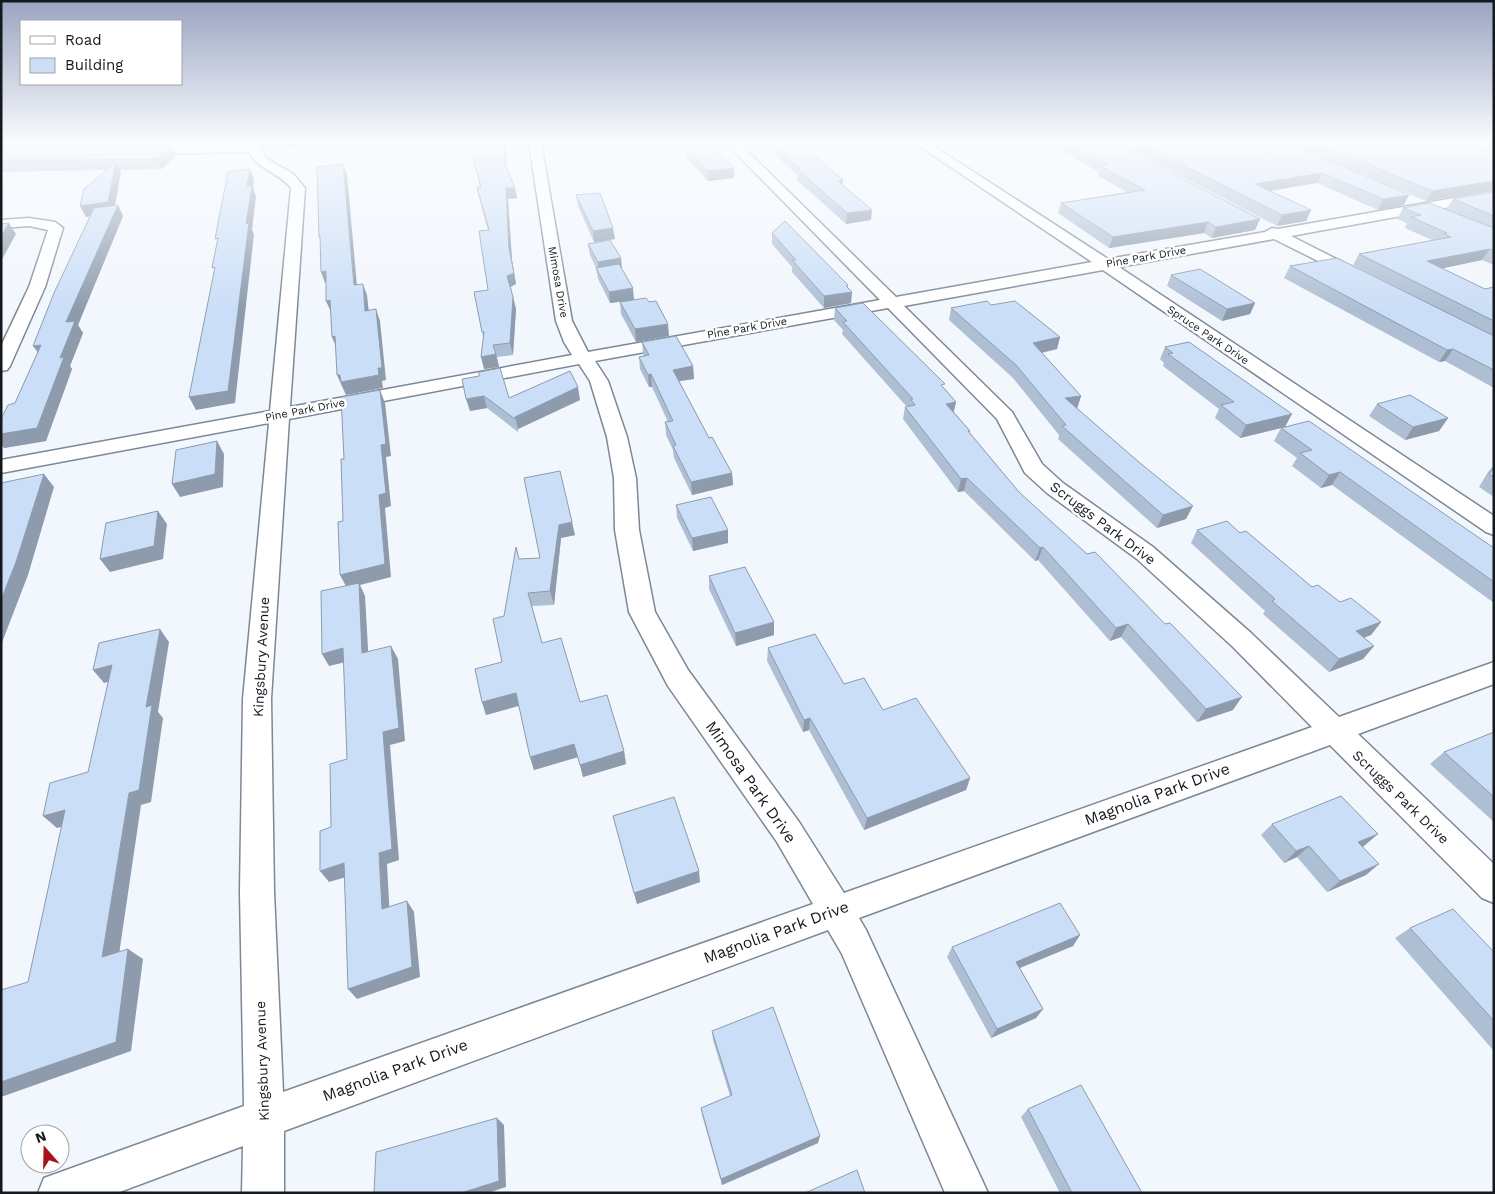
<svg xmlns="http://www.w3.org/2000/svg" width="1495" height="1194" font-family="'Work Sans',sans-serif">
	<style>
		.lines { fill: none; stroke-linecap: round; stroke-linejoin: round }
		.street-casing { stroke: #7d8896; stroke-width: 3 }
		.street { fill: #fff; fill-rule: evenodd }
		.wall { fill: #aebfd4 }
		.shaded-wall { fill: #8d9bad }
		.building { fill: #cadef7; stroke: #8d9bad }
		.labels { text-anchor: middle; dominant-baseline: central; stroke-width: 5; stroke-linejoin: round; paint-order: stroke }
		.far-street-label { font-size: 11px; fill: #15191e; stroke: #fff }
		.street-label { font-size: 14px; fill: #15191e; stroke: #fff }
		.near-street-label { font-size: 16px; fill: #15191e; stroke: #fff }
	</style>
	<rect width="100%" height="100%" fill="#f2f7fd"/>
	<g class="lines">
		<g class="street-casing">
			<path id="street" d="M248,143H260C261,162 282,165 294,175C298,179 301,184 305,188L290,407L572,355L564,342L556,321L529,143H541L572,321L588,352L880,300L726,143H739L896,297L1092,262L915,143H929L1108,259L1265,232L1272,228L1278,229L1494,191V199L1291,236L1362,272L1364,275L1362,278L1356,280L1274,239L1119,267L1494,516V535L1486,532L1103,270L904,306L1012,412L1042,464L1063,483L1153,547L1251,633L1339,717L1494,662V684L1358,734L1494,864V903L1482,898L1330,745L859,918L866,930L988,1193H945L842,954L828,930L284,1131V1193H242L243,1146L117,1193H38L44,1178L244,1106L240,892L243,699L269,423L1,473V460L270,411L291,188C280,173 258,170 249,152L139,154L133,150L139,146ZM888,308L997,419L1025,473L1047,493L1137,559L1233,647L1312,727L844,893L799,822L688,670L655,612L639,530L636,478L627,437L608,381L595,361ZM579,364L590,381L607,437L614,478L615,530L629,612L668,686L777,842L813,904L283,1092L274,892L271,699L289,419Z
				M29,218L55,222L63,228L45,287L10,366L7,370L1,371V346L29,287L48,230L29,226L1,228V220Z"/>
		</g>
		<use href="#street" class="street"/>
	</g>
	<path class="wall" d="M1,143H159L1,147Z
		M1048,143H1114L1260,219L1255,230L1212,238L1204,233L1109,248L1058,213L1061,203L1127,192L1098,176L1099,172Z
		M1117,143H1289L1404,205L1378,210L1317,183L1270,191L1311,210L1306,221L1277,226Z
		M1289,143H1494V190L1426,201Z
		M774,145L871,220L846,224L797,180L798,176L774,154Z
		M171,146L176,155L162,169L119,170L121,172L115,206L123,216L78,325L83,333L70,366L72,369L46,441L4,448L1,444V419L15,403L38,353L90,216L86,217L106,170L1,172V149Z
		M470,147L507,168L515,188L517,198L508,199L512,260L516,284L511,287L516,309L513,355L497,357L499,367L484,369L483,337L474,292L488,290V230L479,198L477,187H480Z
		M686,148L734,168V178L708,181L687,158Z
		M1494,192V265L1482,260L1442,268L1485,289L1494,287V388L1445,361L1439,362L1284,278L1290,266L1424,301L1353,265L1359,254L1432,240L1405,228L1407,223L1397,219L1403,208L1446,210L1453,199Z
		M576,195L615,239L594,242L578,206Z
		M772,233L852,292L851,303L824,308L792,272V267L772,244Z
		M588,244L621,258L622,269L634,300L610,303L598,279L596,268L590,255Z
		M1171,275L1255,303L1250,314L1222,321L1167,286Z
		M620,302L669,336L636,342L621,314Z
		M991,305L1060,337L1057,349L1042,353L1081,396L1077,408L1186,519L1157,528L1058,439L1059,435L1013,378L949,320L951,308Z
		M835,308L944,388L956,402L954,412L970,431V433L1019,492L1233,710L1197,722L1121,637L1110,641L1038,560L1035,561L964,491L958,492L903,419L905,407H907L842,334L843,330L834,320Z
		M642,342L693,366L694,379L679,381L709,438L732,473L733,485L692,495L674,458L673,450L666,435L665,422H668L652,387H649L640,369L639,357L644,356L643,354Z
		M1165,347L1286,427L1494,548V603L1332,485L1321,488L1292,466L1297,458L1274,441L1281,428L1240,438L1215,418L1219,409L1163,366L1164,363L1160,359Z
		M479,376L509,398L580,400L518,429V432L487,408L470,411Z
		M1377,404L1448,418L1439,431L1405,440L1369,416Z
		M1494,465V497L1479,487L1488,472Z
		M524,478L575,535L561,538L554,605L532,606L542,643L580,702L624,751L626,764L583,777L578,757L534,770L530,757L519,706L486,715L482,702L502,662L504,616L540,558Z
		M676,505L728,543L693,551L677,518Z
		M1197,530L1240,533L1312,587L1340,602L1381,622L1371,635L1364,638L1374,646L1363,659L1329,672L1263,614L1265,611L1191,543Z
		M709,576L774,635L736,646L709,589Z
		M768,648L844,684L883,710L970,778L966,790L864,830L809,730L803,732L767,661Z
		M1494,732V822L1430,764L1444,752Z
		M613,816L700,882L637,904Z
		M1272,824L1364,846L1363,847L1366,875L1327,892L1297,857L1284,863L1261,835Z
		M1410,928L1494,952V1051L1395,938Z
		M1080,935L1073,946L1020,968L1043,1009L1036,1018L991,1038L947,957L952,947Z
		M712,1031L818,1143L722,1185L702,1115L701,1108L730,1096L713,1040Z
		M1028,1109L1142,1193H1060L1021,1117Z"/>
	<path class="shaded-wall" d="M283,143H307V146L285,149Z
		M504,143H505L507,175L505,165Z
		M171,146L176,155L162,169L157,159Z
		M116,162L121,172L113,213L86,217L80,206Z
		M343,164L347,174L358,297L354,285Z
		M734,168V178L708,181L707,171Z
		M250,169L254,179L253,188L256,196L252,230L254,234L235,403L196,410L189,397L246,224L247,186Z
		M1322,173L1317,183L1251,194L1255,184Z
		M843,180L842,190L838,181Z
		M1494,181V190L1426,201L1432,191Z
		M506,188H515L517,198L508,199L512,260L516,284L510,287L507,276L509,249Z
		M1409,195L1404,205L1378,210L1383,199Z
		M118,205L123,216L78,325L83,333L70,366L72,369L46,441L4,448L1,444V434L66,322Z
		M872,210L871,220L846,224L847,213Z
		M1311,210L1306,221L1277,226L1282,215Z
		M1260,219L1255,230L1212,238L1216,227Z
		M1208,222L1204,233L1109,248L1113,237Z
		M9,223L16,234L1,261V237Z
		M613,228L615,239L594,242L593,231Z
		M1490,249L1482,260L1421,273L1427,261Z
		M621,258L622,270L599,273L598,262Z
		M326,271L330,283H325L321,272Z
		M363,284L367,295L370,322L365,311Z
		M848,285L847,292H852L851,303L824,308V296Z
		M633,288L634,300L610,303L609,292Z
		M513,297L516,309L513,355L510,343Z
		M330,300L331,312L326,301Z
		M1255,303L1250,314L1222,321L1227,309Z
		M376,309L380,321L386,380L382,381L383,388L346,395L337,375L378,368Z
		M668,324L669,336L636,342L635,329Z
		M335,336L337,349L332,337Z
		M1060,337L1057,349L1030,355L1033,343Z
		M41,345L42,358L33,346Z
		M1453,349L1445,361L1439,362L1447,350Z
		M496,354L499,367L484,369L481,357Z
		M693,366L694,379L674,382L673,370Z
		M651,374L652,387H649L648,375Z
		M578,387L580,400L518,429L515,417Z
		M380,390L385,403L391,456L386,457L391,506L385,508L391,577L360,585L365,596L369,666L362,653L347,588L340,575L379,495L381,445Z
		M484,396L487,408L470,411L466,399Z
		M1081,396L1077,409L1065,398Z
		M956,402L953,414L946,404Z
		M1292,414L1285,427L1240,438L1246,425Z
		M1448,418L1439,431L1405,440L1413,427Z
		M217,441L224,454L223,487L180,497L172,484Z
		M1340,472L1332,485L1321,488L1329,475Z
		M732,473L733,485L692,495L691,482Z
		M44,474L54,487L28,575L1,645V600Z
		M967,478L964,491L958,492L961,479Z
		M1193,506L1186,519L1157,528L1163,515Z
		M158,511L167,524L163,559L110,572L100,559Z
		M572,522L575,535L561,538L554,605L550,591L559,525Z
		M728,530V543L693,551L692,538Z
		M1043,547L1038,560L1035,561L1040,548Z
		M774,622V635L736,646L735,633Z
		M1381,622L1371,635L1346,644L1356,631Z
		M1128,624L1121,637L1110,641L1116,628Z
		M160,629L169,642L158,712L163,718L151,802L141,805L117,968L102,957L129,793L146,707Z
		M391,646L398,659L405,741L390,745L399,860L387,864L390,920L382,909L379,853L383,732Z
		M1374,646L1363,659L1329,672L1339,659Z
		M343,648L350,661L329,666L322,654Z
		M112,665L123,678L104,683L93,670Z
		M516,693L521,705L486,715L482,702Z
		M1242,697L1233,710L1197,722L1206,709Z
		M810,718L809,730L803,732L804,720Z
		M574,744L578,757L534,770L530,757Z
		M624,751L626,764L583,777L580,765Z
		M970,778L966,790L864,830L867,818Z
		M65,810L79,822L57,828L43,816Z
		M1378,834L1364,846L1346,854L1358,842Z
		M1309,846L1297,857L1284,863L1296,851Z
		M344,863L353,875L329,882L320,871Z
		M1379,864L1366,875L1327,892L1340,881Z
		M699,871L700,882L637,904L634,893Z
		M407,901L414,912L420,977L357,999L348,989Z
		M1080,935L1073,946L1010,972L1016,962Z
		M128,949L143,959L131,1051L1,1097V1082Z
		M1043,1009L1036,1018L991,1038L997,1029Z
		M497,1118L504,1125L506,1187L488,1193H461Z
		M820,1136L818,1143L722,1185L721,1179Z"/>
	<path class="building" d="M476,143H504L505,165L515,188H506L509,249L514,273L507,276L513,297L510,343L493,345L496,354L481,357L484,332H482L474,292L488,290L479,231L489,230L477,187H481L470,147L476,146Z
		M775,143H799L843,180L838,181L872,210L847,213L798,170L800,168L774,145Z
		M1068,143H1114L1260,219L1216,227L1208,222L1113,237L1061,203L1145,190L1100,166L1107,165Z
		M1139,143H1289L1409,195L1383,199L1322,173L1255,184L1311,210L1282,215Z
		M1317,143H1466L1494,154V181L1432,191Z
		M711,145L734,168L707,171L686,148Z
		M171,146L157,159L1,161V149Z
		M116,162L108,202L80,206L84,189Z
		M343,164L354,285L363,284L365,311L376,309L382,368H378L379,375L341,382L340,375H337L335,336L332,337L330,300L326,301V271L321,272L320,237H319L317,167Z
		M250,169L247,186H252L246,224L249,223L228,391L189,397L215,267L212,268L218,238L215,239L228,172Z
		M1494,192V216L1453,199Z
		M600,193L613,228L593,231L576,195Z
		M1429,203L1494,228V251L1490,249L1427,261L1485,289L1494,287V321L1359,254L1451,237L1444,234L1447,233L1411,217L1421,215L1403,208Z
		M118,205L66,322L75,321L60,358L64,357L37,428L1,434V419L8,405L15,403L41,345L33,346L54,293L94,208Z
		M785,221L848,285L846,286L852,292L824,296L792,260H796L772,233Z
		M9,223L1,237V224Z
		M610,240L621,258L598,262L588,244Z
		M1337,258L1494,336V370L1453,349L1447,350L1290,266Z
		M619,264L633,288L609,292L596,268Z
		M1200,269L1255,303L1227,309L1171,275Z
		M646,298L649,302L656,301L668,324L635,329L620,302Z
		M987,301L991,305L1015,301L1060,337L1033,343L1081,396L1065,398L1140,463L1193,506L1163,515L1062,426L1066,425L1016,365L951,308Z
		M863,303L945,384L941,385L956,402L946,404L970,431H968L1019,492L1087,554L1095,552L1165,624L1170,623L1242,697L1206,709L1128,624L1116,628L1043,547L1040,548L967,478L961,479L905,407L915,405L910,399H913L843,322L847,321L835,308Z
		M676,336L693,366L673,370L709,438L712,437L732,473L691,482L673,446L676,445L665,422L673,421L651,374L648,375L639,357L649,355L642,342Z
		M1189,342L1292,414L1246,425L1221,405L1234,402L1168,354L1173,353L1165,347Z
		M500,368L509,398L570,371L578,387L515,417V419L484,396L466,399L462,379L479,376V372Z
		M380,390L386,444L381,445L386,493L379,495L385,564L340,575L338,522L343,521L341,459H344L341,397Z
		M1410,395L1448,418L1413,427L1377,404Z
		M1309,421L1494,548V582L1340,472L1329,475L1300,453L1312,450L1281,428Z
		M217,441L215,474L172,484L176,450Z
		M1494,467V477L1489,474Z
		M560,471L572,522L559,525L550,591L528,593L542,643L561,638L580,702L607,695L624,751L580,765L574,744L530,757L516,693L482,702L475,669L502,662L493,619L504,616L516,547L519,559L540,558L524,478Z
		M44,474L16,562L1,600V483Z
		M711,497L728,530L692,538L676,505Z
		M158,511L154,546L100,559L106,523Z
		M1227,521L1240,533L1246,531L1312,587L1318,585L1340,602L1351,598L1381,622L1356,631L1374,646L1339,659L1272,601L1275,599L1197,530Z
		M745,567L774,622L735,633L709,576Z
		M359,583L362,653L391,646L399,728L383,732L392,849L379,853L382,909L407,901L412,967L348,989L344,863L320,871V831L331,827L330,764L347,759L343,648L322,654L321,591Z
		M160,629L146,707L152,705L139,790L129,793L102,957L128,949L116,1042L1,1082V990L28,982L65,810L43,816L50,783L88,772L112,665L93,670L99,643Z
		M815,634L844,684L864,678L883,710L916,698L970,778L867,818L810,718L804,720L768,648Z
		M1494,732V797L1444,752Z
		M1341,796L1378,834L1358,842L1379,864L1340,881L1309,846L1296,851L1272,824Z
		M674,797L699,871L634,893L613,816Z
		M1060,903L1080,935L1016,962L1043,1009L997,1029L952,947Z
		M1453,909L1494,952V1021L1410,928Z
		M773,1007L820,1136L721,1179L701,1108L732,1095L712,1031Z
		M1081,1085L1142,1193H1072L1028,1109Z
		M497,1118L499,1181L461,1193H374L376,1152Z
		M857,1170L865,1193H805Z"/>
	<linearGradient id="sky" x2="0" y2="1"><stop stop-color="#99a4c1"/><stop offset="0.46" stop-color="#f9fbfe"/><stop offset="1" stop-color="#f9fbfe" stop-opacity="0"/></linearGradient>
	<rect width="1495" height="310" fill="url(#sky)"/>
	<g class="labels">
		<g class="far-street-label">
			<text transform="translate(1146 257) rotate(-10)">Pine Park Drive</text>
			<text transform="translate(558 282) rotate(80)">Mimosa Drive</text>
			<text transform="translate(747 328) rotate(-10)">Pine Park Drive</text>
			<text transform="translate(1208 335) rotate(34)">Spruce Park Drive</text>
			<text transform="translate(305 410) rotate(-11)">Pine Park Drive</text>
		</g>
		<g class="street-label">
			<text transform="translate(1103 523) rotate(37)">Scruggs Park Drive</text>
			<text transform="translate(261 657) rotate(-87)">Kingsbury Avenue</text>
			<text transform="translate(1401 797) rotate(44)">Scruggs Park Drive</text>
			<text transform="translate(262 1061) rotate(-92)">Kingsbury Avenue</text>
		</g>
		<g class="near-street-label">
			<text transform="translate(751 782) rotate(55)">Mimosa Park Drive</text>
			<text transform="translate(1157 794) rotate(-20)">Magnolia Park Drive</text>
			<text transform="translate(776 932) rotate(-20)">Magnolia Park Drive</text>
			<text transform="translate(395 1070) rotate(-20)">Magnolia Park Drive</text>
		</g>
	</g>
	<rect width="1495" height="1194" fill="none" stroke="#15191e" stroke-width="5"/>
	<rect x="20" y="20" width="162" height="65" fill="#ffffff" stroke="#a1a3a5"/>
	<rect x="30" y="36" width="25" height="8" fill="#ffffff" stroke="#a1a3a5"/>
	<text x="65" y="45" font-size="15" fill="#15191e">Road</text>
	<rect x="30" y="58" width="25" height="15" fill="#cadef7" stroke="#a1a3a5"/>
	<text x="65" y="70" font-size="15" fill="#15191e">Building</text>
	<g transform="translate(45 1149) rotate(340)"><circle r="24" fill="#ffffff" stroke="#a1a3a5"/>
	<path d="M0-4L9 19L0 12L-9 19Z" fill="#a9141c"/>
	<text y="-8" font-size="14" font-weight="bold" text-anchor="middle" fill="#15191e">N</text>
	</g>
</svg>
